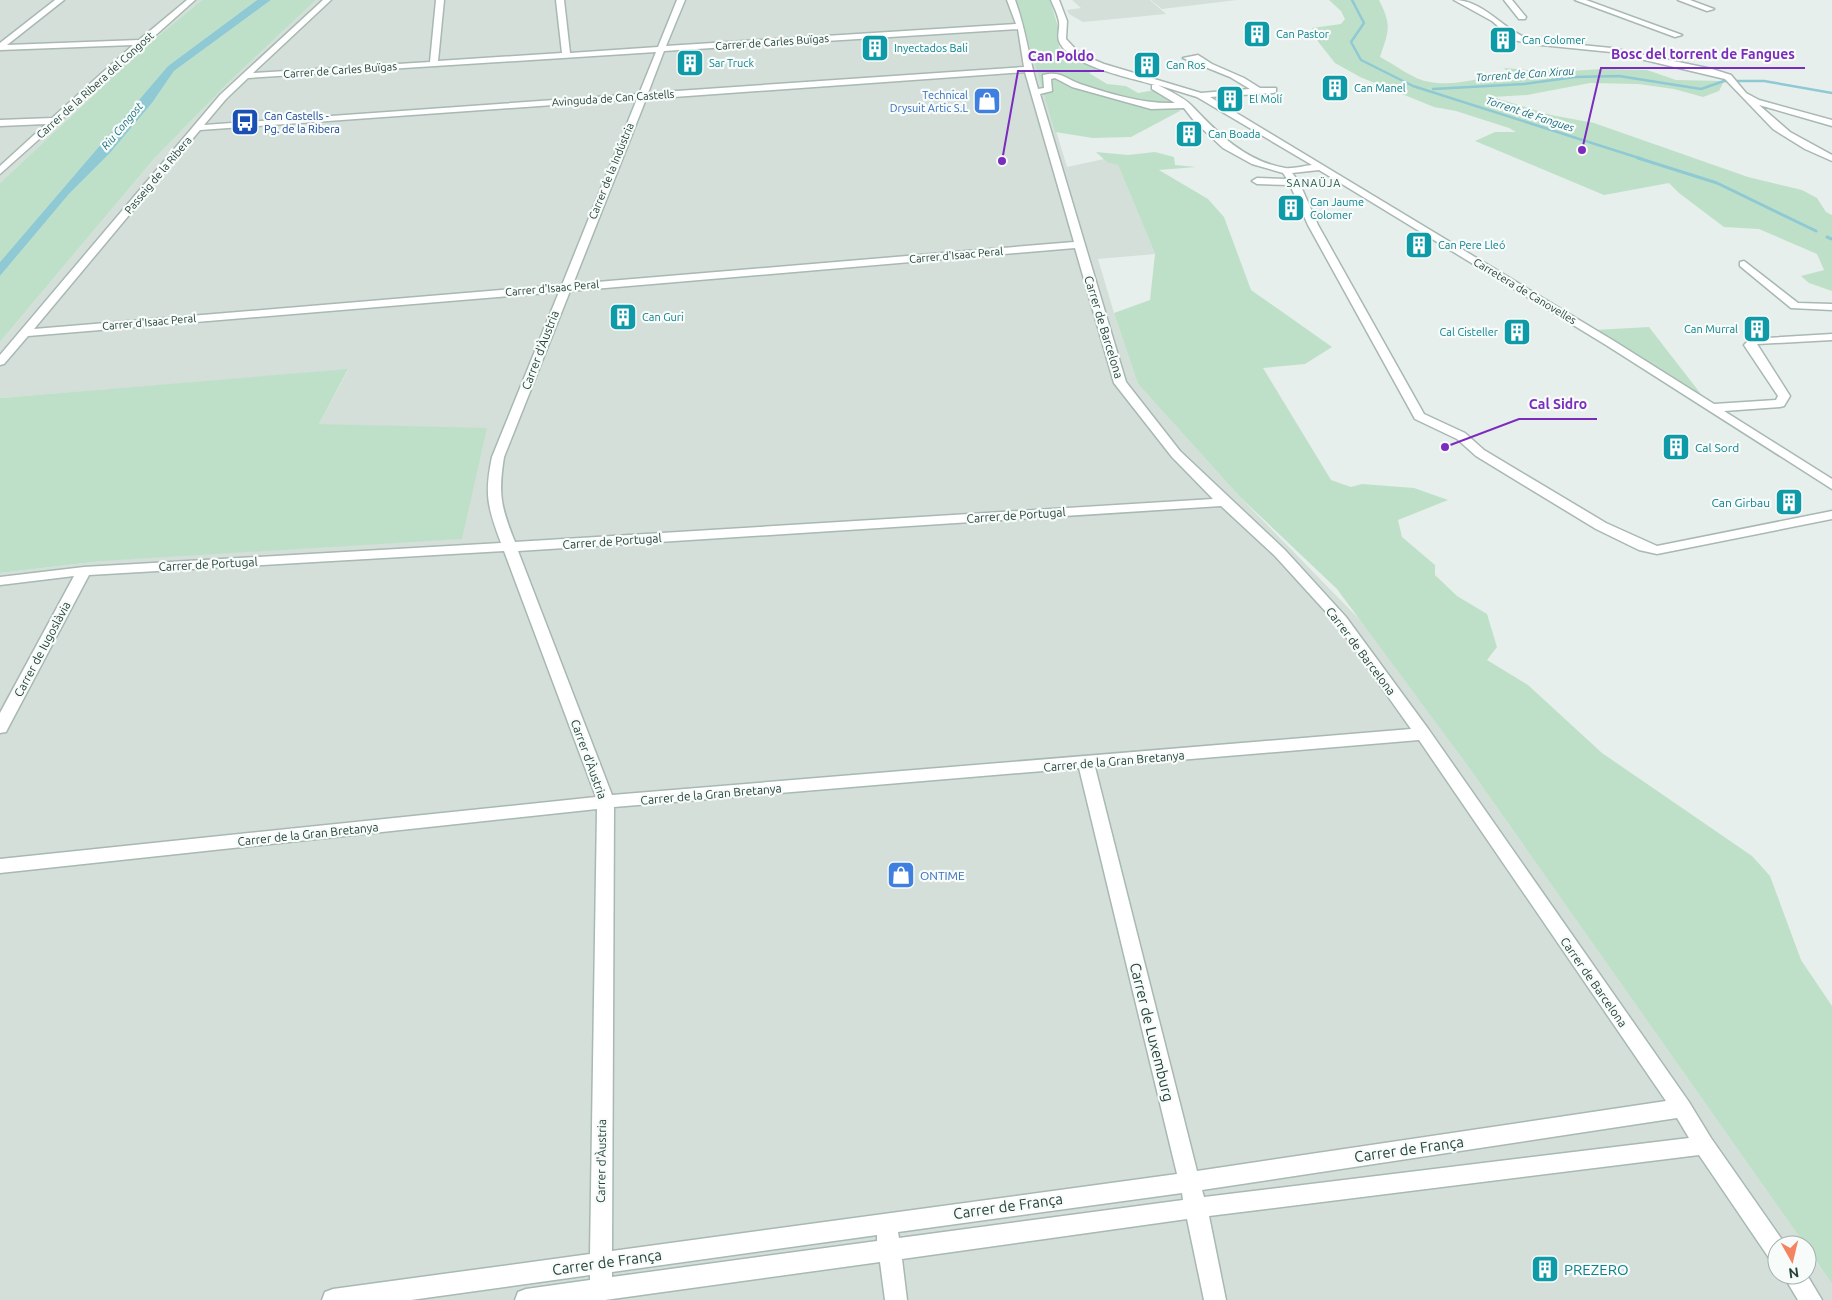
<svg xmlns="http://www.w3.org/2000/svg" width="1832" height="1300" font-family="Ubuntu,sans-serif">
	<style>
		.built { fill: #d4dfda }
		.green { fill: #bfe0c8 }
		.water { fill: #8ec9d4 }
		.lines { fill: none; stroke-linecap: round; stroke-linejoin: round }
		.stream-far1 { stroke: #8ec9d4; stroke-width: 2.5 }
		.stream { stroke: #8ec9d4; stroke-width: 3 }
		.minor-casing { stroke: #a8b8b2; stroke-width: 3 }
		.minor { fill: #fff; fill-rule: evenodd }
		.labels { text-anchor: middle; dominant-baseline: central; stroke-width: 4.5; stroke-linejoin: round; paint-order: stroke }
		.far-culture-label { font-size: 11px; fill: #0d838f; stroke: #f7fbf9; text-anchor: start }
		.far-street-label { font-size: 11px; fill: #24423a; stroke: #f7fbf9 }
		.far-water-label { font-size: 11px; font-style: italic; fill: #1c6f80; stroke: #f7fbf9 }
		.far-shop-label { font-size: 11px; fill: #366cbe; stroke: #f7fbf9; text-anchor: end }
		.far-transit-label { font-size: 11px; fill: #164399; stroke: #f7fbf9; text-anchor: start }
		.far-neighbourhood-label { font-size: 11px; letter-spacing: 1px; fill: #1f5548; stroke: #f7fbf9 }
		.street-label { font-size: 12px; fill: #24423a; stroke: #f7fbf9 }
		.culture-label { font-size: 12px; fill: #0d838f; stroke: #f7fbf9; text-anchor: start }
		.shop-label { font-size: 12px; fill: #366cbe; stroke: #f7fbf9; text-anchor: start }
		.near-street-label { font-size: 15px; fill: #24423a; stroke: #f7fbf9 }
		.near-culture-label { font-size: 15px; fill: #0d838f; stroke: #f7fbf9; text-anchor: start }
		.leader { fill: none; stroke: #7b2cbf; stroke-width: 2 }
		.callout-dot { fill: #7b2cbf; stroke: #f7fbf9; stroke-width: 2 }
		.callout-label { font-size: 14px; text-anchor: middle; font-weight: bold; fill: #7b2cbf; stroke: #f7fbf9; stroke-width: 4.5; stroke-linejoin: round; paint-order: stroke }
	</style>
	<rect width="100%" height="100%" fill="#e6efeb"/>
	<path class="built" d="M0,0H202L146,46L0,183Z
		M316,0H1016L1067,167L1104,159L1118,165L1155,254L1098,259L1114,313L1138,384L1239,496L1361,621L1450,741L1805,1245H1777V1275H1807V1249L1832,1284V1300H0V573L102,561L319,424L348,370L0,398V342L153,160L229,82Z
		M1072,0H1150L1166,14L1083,22L1069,14L1067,10L1081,8Z
		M1151,0H1237L1162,9Z"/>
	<path class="green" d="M202,0H257L168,66L0,262V183L146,46Z
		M271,0H316L229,82L153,160L0,342V276L69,194L110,153L152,103L174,71Z
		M1016,0H1050L1058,27L1059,47L1070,57L1101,68L1089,73L1107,84L1126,86L1138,93L1155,90L1169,99L1180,111L1131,137L1093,138L1055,132Z
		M1329,0H1379C1392,26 1389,30 1380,57C1392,63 1412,78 1425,81C1453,88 1483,77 1510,73L1504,68L1552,72L1603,69L1647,70L1676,80L1724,81L1719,91L1703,97L1674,89L1638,84L1590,83L1527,95L1492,97L1551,115L1594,123L1748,177L1802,190L1817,198L1826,212L1832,215V291L1809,283L1801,276L1824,270L1817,254L1759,229L1724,227L1679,193L1669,183L1604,195L1475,141L1495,132H1516L1509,128L1456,111L1434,107L1360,77L1335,63L1316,39L1312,28L1341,24L1345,19L1341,11Z
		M1096,152L1128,155L1155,152L1174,157L1175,165L1196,167L1159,170L1208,199L1224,217L1251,290L1332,347L1305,364L1263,368L1331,480L1351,487L1362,484L1414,488L1448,500L1398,520L1402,537L1435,565V575L1457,596L1487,614L1497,647L1487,660L1528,685L1602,753L1752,856L1770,876L1801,960L1832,1006V1284L1807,1248V1245H1805L1462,758L1337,589L1239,496L1138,384L1114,313L1150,300L1155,254L1118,165L1107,162Z
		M1649,327L1704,398L1595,330Z
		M348,369L319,424L487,428L462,539L102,561L0,573V398Z"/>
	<path class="water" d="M257,0H271L174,71L152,103L110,153L69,194L0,276V262L168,66Z"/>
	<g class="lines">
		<path class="stream-far1" d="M1352,0L1364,23L1351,42L1361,60L1413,86L1642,159
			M1433,89L1524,84L1575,77L1619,76L1701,89L1724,81H1764L1832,93"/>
		<path class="stream" d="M1638,158L1717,183L1816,231
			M1827,237L1832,239"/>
		<g class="minor-casing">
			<path id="minor" d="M55,0H64L7,45L139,40L187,0H195L0,174V166L46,124L0,126V120L52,118L133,45L0,50V43Z
				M323,0H331L253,73L430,62L436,0H444L438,61L562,53L556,0H564L570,53L658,47L677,0H685L666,46L1016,24L1007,0H1015C1026,30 1029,59 1038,89L1044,88L1043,75C1062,71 1063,78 1080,84C1110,94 1143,104 1175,103L1152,89V85H1155C1132,78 1068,66 1059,41C1057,35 1060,28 1059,22C1058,15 1054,7 1051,0H1059L1067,21L1066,39L1080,54L1104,64L1201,93L1250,89L1230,77L1183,58L1198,55L1212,64L1244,78L1260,88H1276V92L1273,93L1210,97L1614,341L1714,404L1776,400L1778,396L1744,345L1750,339L1832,334V340L1757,344L1790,396L1784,406L1780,407L1724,411L1832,479V489L1606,345L1319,170L1292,173L1299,182L1318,225L1424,414L1465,433L1484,450L1606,523L1657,546L1832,511V519L1657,554L1639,550L1596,529L1476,456L1457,439L1415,419L1308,225L1290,185L1257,184L1252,181L1257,178L1287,179L1283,173L1252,164L1223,148L1195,122L1184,108L1151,109L1072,87L1055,78L1051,79L1052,91L1040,94L1126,382L1180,451L1285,550L1346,617L1429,730L1689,1102L1711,1138L1785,1244L1777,1245V1261L1769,1258L1699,1155L1209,1216L1226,1300H1204L1187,1219L902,1259L907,1300H885L880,1262L605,1300H515L518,1292L526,1289L590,1280V1275L411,1300H322L325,1292L333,1289L590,1254L597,809L0,873V859L596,797L504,551L89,575L8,728L6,732L0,733V713L74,576L0,585V577L84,567L501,543C488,508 484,495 492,457L559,292L28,336L4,364L0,365V355L220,95ZM1018,29L1024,67L648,93L664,51ZM656,52L639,94L204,125L226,99L248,78ZM1025,72L1074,242L573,284L646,99ZM1158,85L1197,97L1312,165C1303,166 1293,169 1285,168C1244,161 1218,133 1191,105C1183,97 1169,91 1158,85ZM637,99L562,285L34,329L200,130ZM1075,248L1114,383L1172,457L1213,499L515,542C501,507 498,495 504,457L570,291ZM1221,506L1275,556L1336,623L1411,729L612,795L518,551ZM1419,740L1666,1101L1197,1171L1095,767ZM1079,768L1177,1174L612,1251L614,807ZM1677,1118L1689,1138L1204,1197L1202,1190ZM1182,1193L1183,1200L899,1238L898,1232ZM877,1235V1241L612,1277V1272Z
				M1454,0C1485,0 1504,32 1532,40L1611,48L1712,69L1731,75L1746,93L1759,100L1832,120V126L1759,105L1790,132L1832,155V161L1805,149L1773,129L1725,79L1611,52L1531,44L1514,40L1492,21Z
				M1504,0H1512L1526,17L1525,19H1519Z
				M1575,0H1586L1682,35L1675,37Z
				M1678,0H1690L1714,9L1707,11Z
				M1744,261L1798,303L1832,304V310L1791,308L1740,266V262Z
				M1783,1275H1807L1822,1300H1798Z"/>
		</g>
		<use href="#minor" class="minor"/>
	</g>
	<defs>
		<g id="building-square" transform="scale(1.4375)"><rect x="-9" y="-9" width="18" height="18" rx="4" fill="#0f9aa8" stroke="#f7fbf9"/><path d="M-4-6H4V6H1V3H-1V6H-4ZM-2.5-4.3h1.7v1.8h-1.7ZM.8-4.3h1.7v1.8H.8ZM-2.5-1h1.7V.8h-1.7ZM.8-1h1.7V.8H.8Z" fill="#fff"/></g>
		<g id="shop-square" transform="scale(1.4375)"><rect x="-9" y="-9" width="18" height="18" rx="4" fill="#3f7fe0" stroke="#f7fbf9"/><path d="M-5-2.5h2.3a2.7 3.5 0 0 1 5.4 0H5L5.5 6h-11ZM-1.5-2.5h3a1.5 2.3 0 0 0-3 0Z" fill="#fff"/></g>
		<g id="bus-square" transform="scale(1.4375)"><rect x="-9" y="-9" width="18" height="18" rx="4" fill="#1a4fb4" stroke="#f7fbf9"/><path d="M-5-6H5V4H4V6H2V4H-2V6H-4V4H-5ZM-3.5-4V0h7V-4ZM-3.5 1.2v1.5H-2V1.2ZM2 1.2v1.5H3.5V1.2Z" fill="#fff"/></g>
	</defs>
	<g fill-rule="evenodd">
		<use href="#building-square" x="1257" y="34"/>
		<use href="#building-square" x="1503" y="40"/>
		<use href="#building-square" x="875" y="48"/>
		<use href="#building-square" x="690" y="63"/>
		<use href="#building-square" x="1147" y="65"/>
		<use href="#building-square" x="1335" y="88"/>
		<use href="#building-square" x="1230" y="99"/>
		<use href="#shop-square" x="987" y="101"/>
		<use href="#bus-square" x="245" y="122"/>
		<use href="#building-square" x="1189" y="134"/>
		<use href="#building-square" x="1291" y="208"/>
		<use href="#building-square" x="1419" y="245"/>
		<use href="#building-square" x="623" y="317"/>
		<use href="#building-square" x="1757" y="329"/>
		<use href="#building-square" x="1517" y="332"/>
		<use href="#building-square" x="1676" y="447"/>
		<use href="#building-square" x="1789" y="502"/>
		<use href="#shop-square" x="901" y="875"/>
		<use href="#building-square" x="1545" y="1269"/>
	</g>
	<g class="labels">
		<g class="far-culture-label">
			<text x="1276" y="34">Can Pastor</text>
			<text x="1522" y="40">Can Colomer</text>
			<text x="894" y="48">Inyectados Bali</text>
			<text x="709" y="63">Sar Truck</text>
			<text x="1166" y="65">Can Ros</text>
			<text x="1354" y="88">Can Manel</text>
			<text x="1249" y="99">El Molí</text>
			<text x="1208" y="134">Can Boada</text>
			<text x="1310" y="202">Can Jaume<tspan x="1310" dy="13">Colomer</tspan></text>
			<text x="1438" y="245">Can Pere Lleó</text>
			<text x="642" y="317">Can Guri</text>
			<text x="1738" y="329" text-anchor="end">Can Murral</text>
			<text x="1498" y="332" text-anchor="end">Cal Cisteller</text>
		</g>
		<g class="far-street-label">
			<text transform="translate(772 42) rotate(-4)">Carrer de Carles Buïgas</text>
			<text transform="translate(340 70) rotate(-4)">Carrer de Carles Buïgas</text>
			<text transform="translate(95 85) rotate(-42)">Carrer de la Ribera del Congost</text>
			<text transform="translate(613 98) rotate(-4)">Avinguda de Can Castells</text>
			<text transform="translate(611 171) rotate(-68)">Carrer de la Indústria</text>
			<text transform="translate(158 175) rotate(-50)">Passeig de la Ribera</text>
			<text transform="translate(956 255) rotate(-5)">Carrer d'Isaac Peral</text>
			<text transform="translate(552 288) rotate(-5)">Carrer d'Isaac Peral</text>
			<text transform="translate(1525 291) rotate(31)">Carretera de Canovelles</text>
			<text transform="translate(149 322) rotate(-5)">Carrer d'Isaac Peral</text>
		</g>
		<g class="far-water-label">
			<text transform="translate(1525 74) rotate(-4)">Torrent de Can Xirau</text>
			<text transform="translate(1530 114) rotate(18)">Torrent de Fangues</text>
			<text transform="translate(122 126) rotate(-50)">Riu Congost</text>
		</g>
		<g class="far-shop-label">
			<text x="968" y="95">Technical<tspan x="968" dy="13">Drysuit Artic S.L</tspan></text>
		</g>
		<g class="far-transit-label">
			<text x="264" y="116">Can Castells -<tspan x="264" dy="13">Pg. de la Ribera</tspan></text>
		</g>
		<g class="far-neighbourhood-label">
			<text x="1314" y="183">SANAÜJA</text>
		</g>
		<g class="street-label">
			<text transform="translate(1104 327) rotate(73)">Carrer de Barcelona</text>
			<text transform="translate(540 350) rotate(-69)">Carrer d'Àustria</text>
			<text transform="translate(1016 515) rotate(-4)">Carrer de Portugal</text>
			<text transform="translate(612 541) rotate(-4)">Carrer de Portugal</text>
			<text transform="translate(208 564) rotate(-3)">Carrer de Portugal</text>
			<text transform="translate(42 649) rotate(-62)">Carrer de Iugoslàvia</text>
			<text transform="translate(1361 651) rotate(53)">Carrer de Barcelona</text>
			<text transform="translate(589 759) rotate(70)">Carrer d'Àustria</text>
			<text transform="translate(1114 761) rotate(-5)">Carrer de la Gran Bretanya</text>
			<text transform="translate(711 794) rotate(-5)">Carrer de la Gran Bretanya</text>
			<text transform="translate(308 834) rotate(-6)">Carrer de la Gran Bretanya</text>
			<text transform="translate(1594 982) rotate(55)">Carrer de Barcelona</text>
			<text transform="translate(601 1161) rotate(-89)">Carrer d'Àustria</text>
		</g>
		<g class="culture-label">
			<text x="1695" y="447">Cal Sord</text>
			<text x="1770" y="502" text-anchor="end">Can Girbau</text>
		</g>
		<g class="shop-label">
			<text x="920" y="875">ONTIME</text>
		</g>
		<g class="near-street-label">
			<text transform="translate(1152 1032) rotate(76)">Carrer de Luxemburg</text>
			<text transform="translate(1409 1149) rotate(-8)">Carrer de França</text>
			<text transform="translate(1008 1206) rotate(-8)">Carrer de França</text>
			<text transform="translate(607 1262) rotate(-8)">Carrer de França</text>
		</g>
		<g class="near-culture-label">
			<text x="1564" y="1269">PREZERO</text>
		</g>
	</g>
	<path class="leader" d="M1582 150L1601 68H1805M1002 161L1018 71H1104M1445 447L1519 419H1597"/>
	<g class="callout-dot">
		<circle cx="1582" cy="150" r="5"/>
		<circle cx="1002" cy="161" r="5"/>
		<circle cx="1445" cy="447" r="5"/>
	</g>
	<g class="callout-label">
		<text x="1703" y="59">Bosc del torrent de Fangues</text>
		<text x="1061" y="61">Can Poldo</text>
		<text x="1558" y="409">Cal Sidro</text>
	</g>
	<g transform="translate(1792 1260) rotate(172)"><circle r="24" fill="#f7fbf9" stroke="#a3b1ad"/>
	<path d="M0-4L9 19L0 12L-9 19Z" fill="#f4845f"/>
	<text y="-8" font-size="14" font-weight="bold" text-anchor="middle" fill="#24423a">N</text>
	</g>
</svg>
